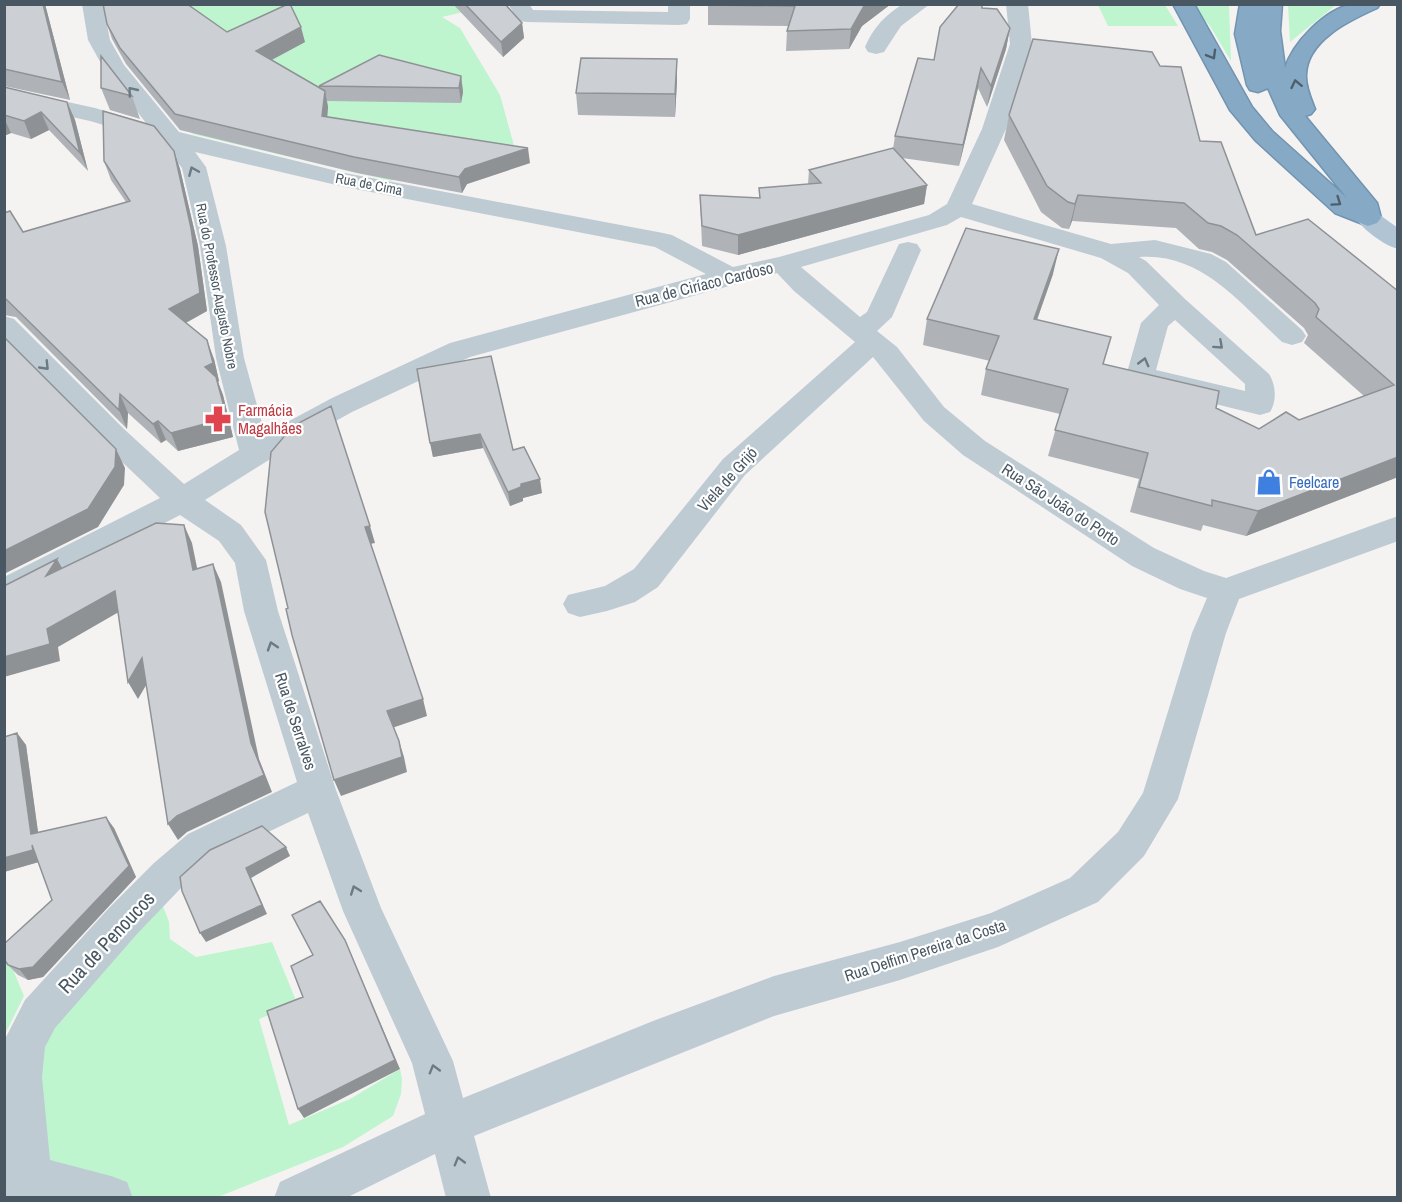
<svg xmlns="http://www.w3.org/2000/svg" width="1402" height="1202" font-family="'Archivo Narrow',sans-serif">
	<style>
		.green { fill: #bef5cf }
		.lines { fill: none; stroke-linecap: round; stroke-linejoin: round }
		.highway-casing { stroke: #7194b1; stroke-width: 3 }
		.minor { fill: #bfcbd3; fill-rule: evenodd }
		.major { fill: #b0c4d3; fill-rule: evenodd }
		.highway { fill: #86a9c5; fill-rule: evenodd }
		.wall { fill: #afb3b7 }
		.shaded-wall { fill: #8f9295 }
		.building { fill: #ccd0d5; stroke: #8f9295; stroke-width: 1.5 }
		.oneway { stroke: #4e5f6c }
		.oneway2 { stroke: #6c7a84 }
		.labels { text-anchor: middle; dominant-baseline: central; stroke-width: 4.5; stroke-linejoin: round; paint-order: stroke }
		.far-street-label { font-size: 14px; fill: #485762; stroke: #fff }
		.street-label { font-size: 16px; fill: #485762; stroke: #fff }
		.health-label { font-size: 16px; fill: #be3a42; stroke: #fff; text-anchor: start }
		.shop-label { font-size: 16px; fill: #366cbe; stroke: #fff; text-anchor: start }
		.near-street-label { font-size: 20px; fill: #485762; stroke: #fff }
	</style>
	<rect width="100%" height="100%" fill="#f5f2f2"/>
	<path class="green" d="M109,5H493L442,17L460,28L500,95L515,149L398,174L392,181L193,134L168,111Z
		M1098,5H1165L1178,26H1108Z
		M1191,5H1229L1231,61L1210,26Z
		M1288,5V4L1336,5L1290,42Z
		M161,901L169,922L170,939L196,957L272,942L297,1003L259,1019L289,1125L350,1099L400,1069L402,1079L401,1094L393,1116L343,1147L218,1197H66L30,1170L39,1066L56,1012Z
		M4,939L9,960L24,996L5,1034Z"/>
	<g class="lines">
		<g class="highway-casing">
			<path id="highway" d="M1173,4H1194L1252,107L1272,131L1347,198L1280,115L1268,88L1258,92L1250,90L1247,85L1235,34L1240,4H1282L1280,31L1285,68C1293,43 1324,10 1352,4C1360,3 1371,4 1380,4L1377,8C1350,20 1305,41 1306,77C1306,88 1311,99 1315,109L1311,114L1305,116L1377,203L1381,218L1377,223L1368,226L1335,213L1256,141L1230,110Z"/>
		</g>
		<path class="minor" d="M82,4H103L110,40L124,65L179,132L345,173L663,233L672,235L733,267L779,257L929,215L947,204L982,129L1010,44L1006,4H1028L1032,44L1006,129L972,204L1111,244L1155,240L1211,254L1226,262L1302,330L1306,336L1302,342L1292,345L1282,342C1241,304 1201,252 1139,257L1146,261L1185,299L1269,374C1276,385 1277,401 1270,412L1260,415L1130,383L1126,376L1141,323L1159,305L1128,273L1101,258L961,217L947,225L801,267L860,317L867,312L899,244L908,242L917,244L921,250L892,317L877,331L897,347L944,407L985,441L1154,548L1204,571L1226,578L1398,516V541L1239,599L1226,633L1178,799L1144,856L1098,902L998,947L900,980L774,1016L474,1136L491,1198H446L435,1154L346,1198H274L280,1182L425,1114L412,1063L343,911L308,813L214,858L182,887L137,934L55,1028L45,1047L42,1077L50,1160L111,1176L127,1182L133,1198L4,1196V1041L25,1000L109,908L154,863L188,834L297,782L244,611L235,563L219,541L180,515L16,601L4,605V577L160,498L102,443L4,342V316L14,319L124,429L184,484L239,450L216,358L200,246L182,168L162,142L90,121L4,102V88L95,108L146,123L103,67L88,40ZM195,152L345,187L655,247L706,274L450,343L332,398L265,434L244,358L226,246L206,167ZM777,273L794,291L855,342L723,459L634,569L605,586L568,595L563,604L568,613L580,617L607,611L635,602L658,587L745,475L873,357L924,421L963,455L1132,566L1180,589L1207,598L1192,633L1143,793L1118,832L1070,878L991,913L900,942L774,976L653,1021L463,1098L453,1061L381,908L336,790L278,611L266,560L241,525L205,500L296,443L352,412L470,357ZM1175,320L1245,384V391L1156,370L1168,326Z
			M508,4H529L533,10L668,12V4H690V19L687,24L679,25L527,22L519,21Z
			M903,4H930L901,26L884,52L876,54L868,52L865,47C873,28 885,15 903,4Z"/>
		<path class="major" d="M1368,210L1377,213L1398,228V249C1383,245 1364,230 1355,218L1359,213Z"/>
		<use href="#highway" class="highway"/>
	</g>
	<path class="wall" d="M4,4H45L70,100L4,86Z
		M453,4H505L522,23L524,38L503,57Z
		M708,4H891L862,26L849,49L786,51L787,31L789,26L708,25Z
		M982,8L1010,28L1006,49L987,107L978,88L959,166L902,158L927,185L924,204L738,255L702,246L700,195L759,198V188L808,184L809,170L893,149L895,136L934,60Z
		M107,24L227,32L305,42L272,60L320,88L319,86L461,76L463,92L461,103L327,101L328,107L327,117L530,163L467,184L462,193L357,173L180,130L126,64L112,39Z
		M677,81L675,117L578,115L576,93Z
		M4,87L67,102L75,120L88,171L49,130L31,139L11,133L4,136Z
		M101,88L132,96L140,119L110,110Z
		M1009,115L1200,141L1256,235L1398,291V477L1246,536L1203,525L1201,531L1130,512L1139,479L1048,456L1060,414L981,395L986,369L990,361L923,345L927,319L1053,274L1037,320L1103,364L1216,408L1259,429L1299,420L1364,396L1304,343L1308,335L1304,328L1227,260L1212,252L1199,249L1176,228L1072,221L1069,229L1062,228L1041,212L1004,140Z
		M174,151L180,169L198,246L207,311L186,323L214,359L219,381L218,382L223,395L233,437L178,451L166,440L161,443L128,413L127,429L16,317L4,315V213L23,232L126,202L111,180L104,161Z
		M417,369L513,450L542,493L523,498V501L510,506L483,448L433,457Z
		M17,733L26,745L38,833L114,828L136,877L43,977L28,980L18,975L8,965L52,900L39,862L4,872V737Z"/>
	<path class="shaded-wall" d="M43,4H45L70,100L62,82Z
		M867,4H891L862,26L849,49L851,29L864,6Z
		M522,23L524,38L503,57L501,42Z
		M301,27L305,42L260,66L256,51Z
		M1010,28L1006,49L987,107L991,86Z
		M677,59V81L675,117V94Z
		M981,68L978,88L959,166L963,145Z
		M461,76L463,92L461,103L459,88Z
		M325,91L328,107L326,132L322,116Z
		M67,102L75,120L88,171L80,153Z
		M41,112L49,130L31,139L24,121Z
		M4,118L11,133L4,136Z
		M528,148L530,163L467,184L462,193L459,177L465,169Z
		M174,151L180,169L198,246L207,311L176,328L169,309Z
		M927,185L924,204L738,255V235Z
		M1078,195L1072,221L1069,229L1075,204Z
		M1059,249L1053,274L1028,345L1034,319Z
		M207,340L214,359L219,381L218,382L223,395L233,437L178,451L171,433L205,367Z
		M120,394L128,413L127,429L119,410Z
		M158,421L166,440L161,443L153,424Z
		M480,434L483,448L433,457L430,443Z
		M116,449L125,468L124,485L98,527L4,574V551Z
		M1398,457V477L1246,536L1258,511Z
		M540,479L542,493L523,498V501L510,506L508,492L521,484Z
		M184,525L192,543L201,587L193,570Z
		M370,526L375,543L370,544L365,527Z
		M57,559L67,577L46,576Z
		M213,564L221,582L259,759L272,792L187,832L178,840L168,824L177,816L251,743Z
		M115,591L124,609L58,647L60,661L4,677V657L47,629Z
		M142,658L152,675L138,699L128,682Z
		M423,699L427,716L392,728L387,711Z
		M17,733L26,745L40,846L31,834Z
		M399,741L404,757L407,772L341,796L334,780Z
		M106,817L114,828L136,877L43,977L28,980L19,969Z
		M32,845L42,861L4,872V858Z
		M286,847L290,856L251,878L267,914L206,942L200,933L246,868Z
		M345,940L400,1069L304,1118L298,1109Z"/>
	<path class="building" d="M4,4H43L62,82L4,69Z
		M103,4H187L227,32L288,4H290L301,27L256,51L325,91L322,116L528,148L465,169L459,177L354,157L175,114L120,48L107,24Z
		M465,4H505L522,23L501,42Z
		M708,4H867L864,6L851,29L787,31L795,6L708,5Z
		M959,4H982V8L997,9L1010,28L991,86L981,68L963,145L895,136L918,58L934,60L940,27Z
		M1033,39L1152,52L1160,66L1181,67L1200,141L1221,142L1256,235L1308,219L1398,291V457L1258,511L1212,500V506L1139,487L1148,453L1055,430L1068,389L986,369L999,336L927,319L966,228L1059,249L1034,319L1111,337L1103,364L1219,391L1216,408L1259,429L1286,412L1299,420L1394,385L1316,317L1319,309L1315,303L1237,235L1221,226L1208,223L1184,203L1078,195L1075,204L1068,202L1047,186L1009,115Z
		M379,55L461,76L459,88L319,86Z
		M101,56L132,96L101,88Z
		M581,58L677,59L675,94L576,93Z
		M4,87L67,102L80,153L41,112L24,121L4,115Z
		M103,111L154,126L174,151L191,228L200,293L169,309L207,340L213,363L205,367L216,377L227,418L171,433L158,421L153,424L120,394L119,410L6,299L4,298V213L10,211L23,232L130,201L104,161Z
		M893,148L927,185L738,235L702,226L700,195L760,198L759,188L821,183L809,170Z
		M4,337L116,449L115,467L88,509L4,551Z
		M491,356L513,450L524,447L540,479L521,484V487L508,492L480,434L430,443L417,369Z
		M331,406L370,526L365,527L423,699L387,711L399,741L402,757L334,780L292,635L286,609L288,608L265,512L271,452L293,426Z
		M156,523L184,525L193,570L213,564L251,743L264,775L177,816L168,824L142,658L128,682L115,591L47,629L50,644L4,657V586L57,559L46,576Z
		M17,733L31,834L106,817L129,866L33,967L19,969L8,965L4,959V944L52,900L32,845L33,850L4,858V737Z
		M262,826L286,847L246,868L262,905L200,933L182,891L180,877L210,850Z
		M320,901L345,940L395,1060L298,1109L267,1011L303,997L291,966L313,955L292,915Z"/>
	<defs><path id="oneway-chevron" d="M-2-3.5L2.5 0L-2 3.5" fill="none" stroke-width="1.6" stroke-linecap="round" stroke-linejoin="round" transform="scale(1.5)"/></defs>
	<g class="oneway">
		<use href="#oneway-chevron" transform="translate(1212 55) rotate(60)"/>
		<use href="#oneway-chevron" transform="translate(1296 84) rotate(-102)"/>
		<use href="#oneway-chevron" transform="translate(1337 202) rotate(35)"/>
	</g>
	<g class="oneway2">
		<use href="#oneway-chevron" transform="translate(132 91) rotate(-129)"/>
		<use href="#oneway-chevron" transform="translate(193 171) rotate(-113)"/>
		<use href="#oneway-chevron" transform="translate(1219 345) rotate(42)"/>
		<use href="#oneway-chevron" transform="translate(1144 362) rotate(-75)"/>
		<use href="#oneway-chevron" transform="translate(45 366) rotate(46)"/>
		<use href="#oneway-chevron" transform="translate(272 646) rotate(-108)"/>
		<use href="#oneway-chevron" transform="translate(355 890) rotate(-110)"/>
		<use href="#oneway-chevron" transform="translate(434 1069) rotate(-106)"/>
		<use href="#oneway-chevron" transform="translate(459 1161) rotate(-106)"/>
	</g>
	<defs>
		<g id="pharmacy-bare" transform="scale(2.07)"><path d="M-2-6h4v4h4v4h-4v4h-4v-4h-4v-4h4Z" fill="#e0444e" stroke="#fff" stroke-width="2.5" paint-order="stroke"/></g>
		<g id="shop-bare" transform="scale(2.07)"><path d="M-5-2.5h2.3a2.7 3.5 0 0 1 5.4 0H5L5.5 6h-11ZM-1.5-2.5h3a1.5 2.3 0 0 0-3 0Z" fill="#3f7fe0" stroke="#fff" stroke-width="2.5" paint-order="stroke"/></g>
	</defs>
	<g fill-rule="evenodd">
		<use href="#pharmacy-bare" x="218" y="419"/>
		<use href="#shop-bare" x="1269" y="482"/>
	</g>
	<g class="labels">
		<g class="far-street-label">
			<text transform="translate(369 184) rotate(11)">Rua de Cima</text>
			<text transform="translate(217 286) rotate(79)">Rua do Professor Augusto Nobre</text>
		</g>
		<g class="street-label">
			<text transform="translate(704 284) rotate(-14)">Rua de Ciríaco Cardoso</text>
			<text transform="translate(727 479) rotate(-48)">Viela de Grijó</text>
			<text transform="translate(1061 504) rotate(33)">Rua São João do Porto</text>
			<text transform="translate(296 721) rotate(72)">Rua de Serralves</text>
			<text transform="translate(925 950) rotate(-18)">Rua Delfim Pereira da Costa</text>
		</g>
		<g class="health-label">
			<text x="238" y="410">Farmácia<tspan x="238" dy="18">Magalhães</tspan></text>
		</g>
		<g class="shop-label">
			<text x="1289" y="482">Feelcare</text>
		</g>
		<g class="near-street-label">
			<text transform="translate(106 942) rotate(-47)">Rua de Penoucos</text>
		</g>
	</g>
	<rect width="1402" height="1202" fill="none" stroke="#485762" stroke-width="12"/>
</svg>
